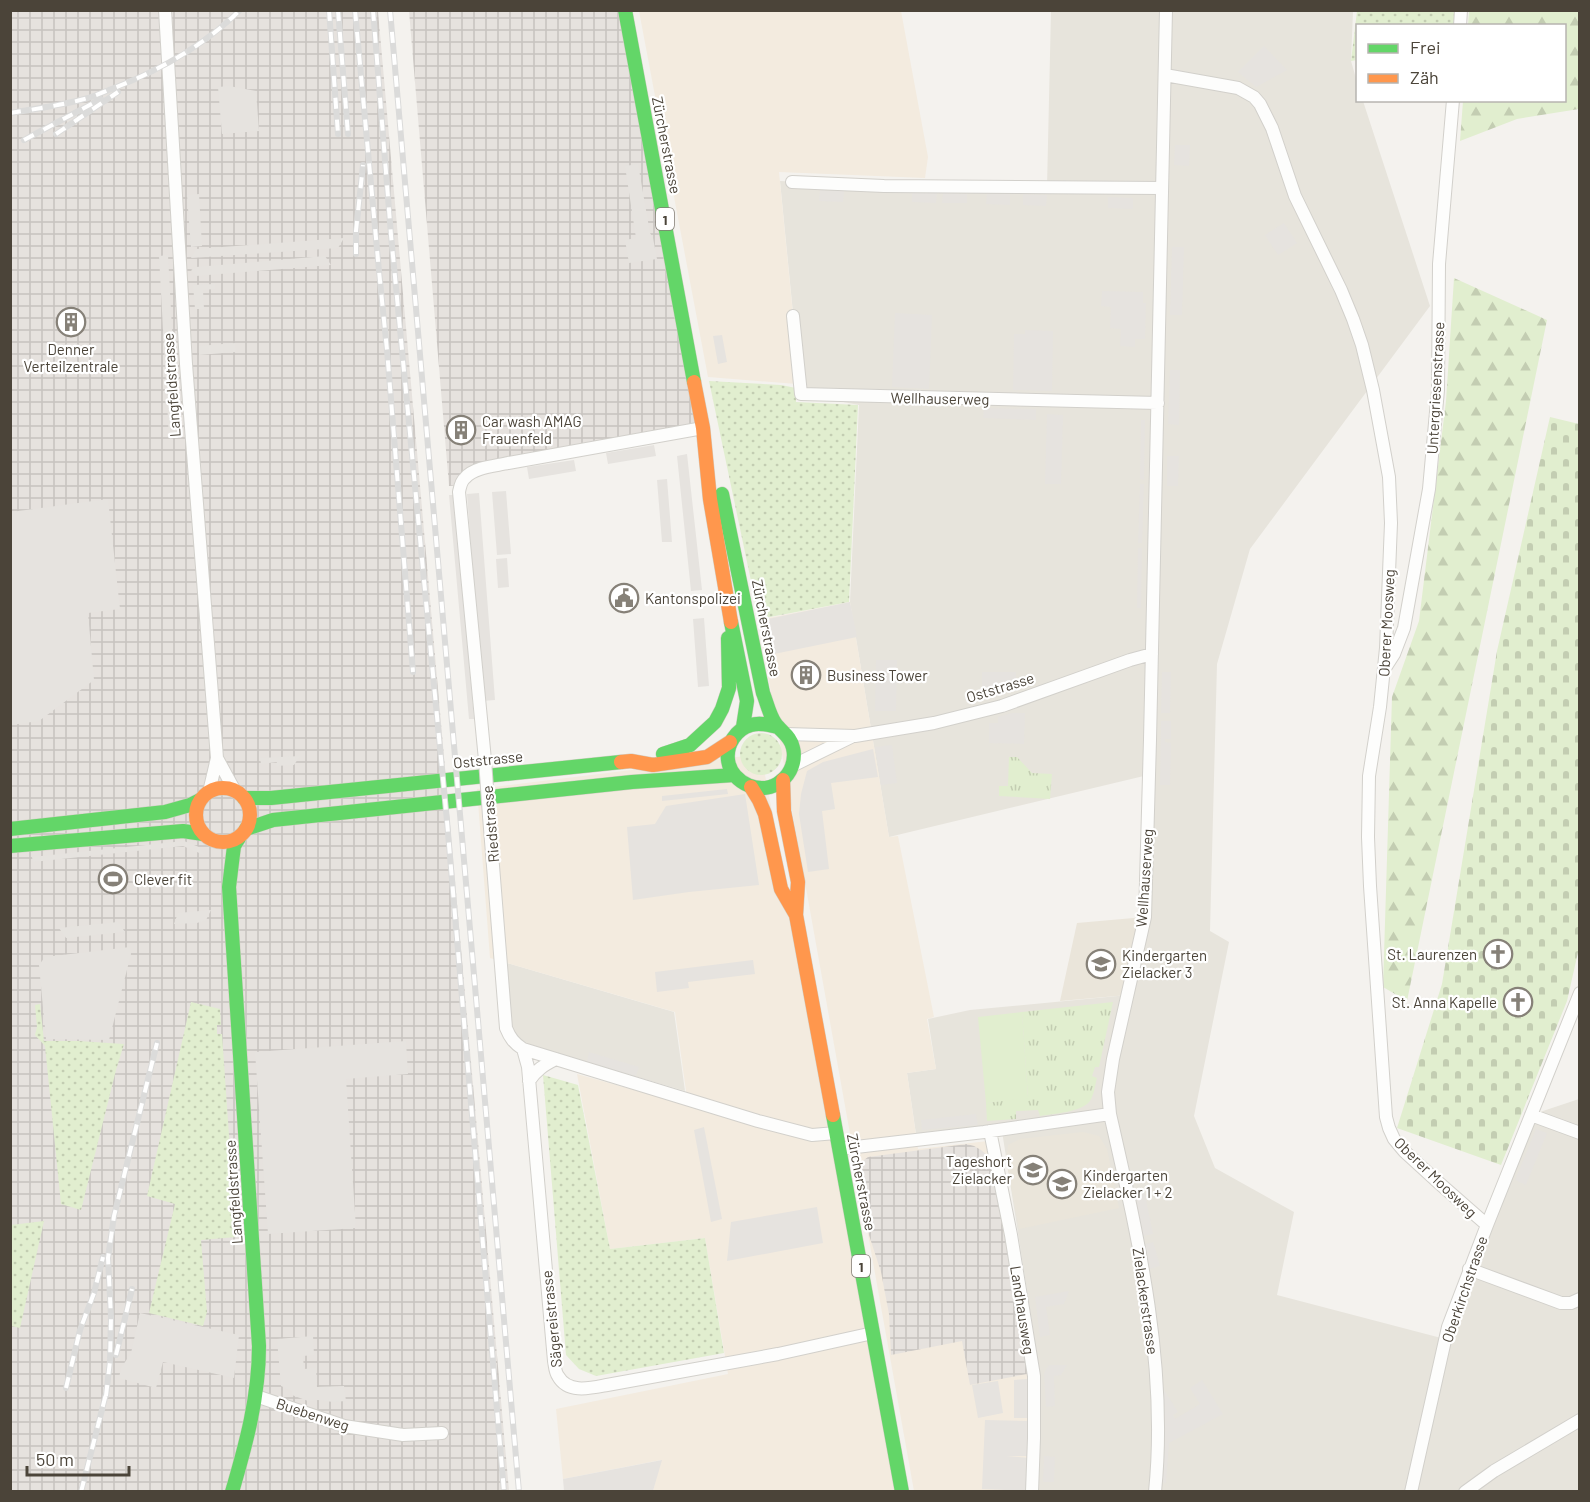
<svg xmlns="http://www.w3.org/2000/svg" width="1590" height="1502" font-family="Barlow,sans-serif">
	<style>
		.residential { fill: #e7e4dc }
		.commercial { fill: #f3ebdf }
		.industrial { fill: url(#industrial-grid) }
		.education { fill: #eae5da }
		.grass { fill: url(#grass-dots) }
		.forest { fill: url(#forest-firs) }
		.cemetery { fill: url(#cemetery-stones) }
		.park { fill: url(#park-tufts) }
		.pitch { fill: #e1eecf }
		.parking { fill: #e6e3df }
		.lines { fill: none; stroke-linecap: round; stroke-linejoin: round }
		.street-casing { stroke: #d2d0cb; stroke-width: 14 }
		.fast-casing { stroke: #d3cfc5; stroke-width: 15 }
		.slow-casing { stroke: #d3cfc5; stroke-width: 15 }
		.street { stroke: #fdfdfc; stroke-width: 12 }
		.fast { stroke: #63d668; stroke-width: 14 }
		.slow { stroke: #ff974d; stroke-width: 14 }
		.rail-casing { stroke: #dbdbda; stroke-width: 6 }
		.rail { stroke: #fff; stroke-width: 4; stroke-dasharray: 11; stroke-linecap: butt }
		.street-bridge-casing { stroke: #d2d0cb; stroke-width: 14; stroke-linecap: butt }
		.street-bridge { stroke: #fdfdfc; stroke-width: 12 }
		.labels { text-anchor: middle; dominant-baseline: central; stroke-width: 4.5; stroke-linejoin: round; paint-order: stroke }
		.shield { fill: #fff; stroke: #817c74; stroke-width: 1.5 }
		.shield-label { font-size: 14px; font-weight: bold; fill: #4b4439 }
		.street-label { font-size: 15px; fill: #4b4439; stroke: #fff }
		.poi-label { font-size: 15px; fill: #4b4439; stroke: #fff; text-anchor: start }
	</style>
	<defs>
		<pattern id="industrial-grid" width="8" height="8" patternUnits="userSpaceOnUse" patternTransform="scale(1.5)"><rect width="8" height="8" fill="#e6e2de"/><path d="M0 4h8M4 0v8" fill="none" stroke="#c7c3bf"/></pattern>
		<pattern id="grass-dots" width="8" height="8" patternUnits="userSpaceOnUse" patternTransform="scale(1.5)"><rect width="8" height="8" fill="#e1eecf"/><path d="M2 2h.1M6 6h.1" fill="none" stroke="#c3cdb2" stroke-width="1.8" stroke-linecap="round"/></pattern>
		<pattern id="forest-firs" width="22" height="20" patternUnits="userSpaceOnUse" patternTransform="scale(1.5)"><rect width="22" height="20" fill="#e1eecf"/><path d="M5 1l3.5 6h-7zM16 11l3.5 6h-7z" fill="#c3cdb2"/></pattern>
		<pattern id="cemetery-stones" width="16" height="16" patternUnits="userSpaceOnUse" patternTransform="scale(1.5)"><rect width="16" height="16" fill="#e1eecf"/><path d="M2 7V4a2 2 0 0 1 4 0v3zM10 15v-3a2 2 0 0 1 4 0v3z" fill="#c3cdb2"/></pattern>
		<pattern id="park-tufts" width="24" height="20" patternUnits="userSpaceOnUse" patternTransform="scale(1.5)"><rect width="24" height="20" fill="#e1eecf"/><path d="M3 7l-1-3M5 7V3M7 7l1-3M15 17l-1-3M17 17v-4M19 17l1-3" fill="none" stroke="#c3cdb2"/></pattern>
	</defs>
	<rect width="100%" height="100%" fill="#f4f2ee"/>
	<path class="residential" d="M1051,11H1353L1351,61L1357,82L1358,100L1363,101L1430,306L1250,549L1217,664L1210,931L1229,942L1194,1116L1215,1168L1294,1212L1277,1295L1445,1339L1531,1115L1579,1099V1491H1036L1040,1373L1001,1125L916,1134L907,1073L936,1069L928,1019L970,1010L1128,995L1145,917L1148,775L889,837L850,602L859,405L801,394L780,181L884,186L1047,187Z
		M507,963L674,1012L685,1091L523,1043L516,1038L512,1027Z"/>
	<path class="commercial" d="M639,11H901L928,157L925,178L779,172L793,315L797,384L708,377Z
		M850,602L889,837L898,836L934,1017L927,1019L936,1069L907,1073L918,1149L988,1141L1031,1375L1030,1491H914L758,620Z
		M761,754L902,1491H653L661,1460L563,1479L556,1409L728,1374L705,1238L610,1249L577,1074L688,1105L675,1012L490,958L477,789Z"/>
	<path class="industrial" d="M10,11H378L509,1491H11Z
		M409,11H625L703,428L484,468L461,485L449,486Z
		M967,1144L974,1146L981,1150L987,1155L990,1162L1019,1312L1027,1374L970,1385L962,1341L891,1355L889,1314L881,1272L869,1235L857,1172L860,1163L868,1157Z"/>
	<path class="education" d="M1145,917L1128,995L1060,1001L1077,923Z
		M1083,1132L1099,1136L1107,1149L1119,1208L1019,1229L1006,1160L1008,1145L1020,1139Z"/>
	<path class="grass" d="M1357,11H1456L1454,25L1358,26L1357,60L1351,61Z
		M709,381L781,385L796,388V402L858,405L849,602L759,619Z
		M740 754a21 21 0 1 1 42 0a21 21 0 1 1-42 0Z
		M191,1002L220,1009L221,1025H217V1034H222L236,1237L201,1240L207,1312L203,1326L149,1313L175,1204L147,1196Z
		M40,1004L44,1041H78L124,1044L116,1070L81,1210L61,1204L45,1046L35,1035L37,1027L35,1005Z
		M543,1075L578,1085L610,1249L705,1238L724,1353L596,1376L579,1369L566,1355Z
		M44,1221L20,1328L11,1326V1225Z"/>
	<path class="forest" d="M1469,11H1579V109L1517,119L1460,141L1463,101L1564,100V26L1468,25Z
		M1454,278L1547,320L1407,1001L1383,987L1392,697L1419,621L1446,401Z"/>
	<path class="cemetery" d="M1550,417L1579,424V948L1567,1001L1501,1165L1397,1128L1442,984L1497,651Z"/>
	<path class="park" d="M1009,757H1017L1032,773L1052,774L1050,799L999,796V786H1008Z
		M1113,1002L1099,1067H1095L1092,1076L1097,1078C1095,1085 1094,1095 1090,1101C1082,1112 1053,1114 1040,1116L1038,1110L1016,1111V1119L987,1121L986,1103L1028,1097L1022,1012Z"/>
	<path class="pitch" d="M1022,1012L1028,1098L986,1103L978,1017Z"/>
	<path class="parking" d="M1264,46L1287,70L1256,87L1238,72Z
		M229,86L256,91L259,131L222,134L218,87Z
		M1175,145H1190L1189,166L1174,165Z
		M638,164L650,233L653,238L657,259L629,263L625,240L636,238L625,166Z
		M820,190L844,191L843,202L819,201Z
		M912,193H937L936,203L912,202Z
		M943,193L967,194V203H942Z
		M987,193H1010V205L986,204Z
		M199,194L202,246L191,247L187,195Z
		M1023,194L1047,195L1046,206L1023,205Z
		M1108,197L1133,198V209L1108,208Z
		M1284,223L1297,243L1278,255L1265,235Z
		M344,238L338,248L191,258L196,249Z
		M1172,247H1184L1182,315H1170Z
		M168,255L178,438H169L159,256Z
		M325,256L331,265L196,276L191,270L196,267Z
		M215,284V289L203,290L204,309H195L193,285Z
		M1102,291L1143,292V303H1146L1145,339H1135V347L1120,346L1121,329L1110,328L1111,307L1101,306Z
		M895,313L932,315L929,389L892,387Z
		M1025,330L1053,331L1052,391L1013,390L1014,334H1025Z
		M722,335L727,362L718,364L713,336Z
		M235,343L236,352L199,355V346Z
		M1170,370H1180L1179,425L1168,424Z
		M984,408L1036,409V420L983,418Z
		M1047,414L1063,415L1061,484H1045Z
		M1141,420H1145L1144,480L1140,479Z
		M654,445L656,456L608,464L606,453Z
		M687,454L702,590L691,591L677,456Z
		M1167,456H1179L1178,486H1167Z
		M574,460L576,471L529,479L527,467Z
		M667,479L672,542H662L657,480Z
		M1140,484H1144L1142,543H1138Z
		M506,491L511,554L497,555L492,492Z
		M479,493L495,700L482,701L467,494Z
		M449,495H455L474,719H469Z
		M108,499L120,609L88,613L94,680L39,721L11,725V512Z
		M1138,548H1142L1141,608H1137Z
		M507,558L509,587L498,588L496,559Z
		M850,602L857,637L774,654L768,619Z
		M704,618L709,686L698,687L693,619Z
		M876,660H897L896,711H875Z
		M982,672H1016V686L991,694H982Z
		M1162,672H1171L1170,713H1161Z
		M1012,713H1025L1024,744L989,743V723H998V717Z
		M1161,721H1171V739H1165V742L1171,743L1170,785H1160Z
		M892,745L897,783L881,785L875,747Z
		M873,749L878,777L831,783L835,809L822,811L829,869L808,872L799,814L801,794L807,771L823,762Z
		M300,756L294,765L275,766L277,762L261,764L260,758Z
		M727,789L728,794L662,801V796Z
		M745,794L759,885L689,892L633,900L627,827L655,824L666,806Z
		M184,841L199,847L204,855L183,846L33,862L32,857Z
		M211,910L206,920L197,923L174,924L178,913Z
		M118,922L125,932L66,938L59,928Z
		M130,947L131,954L109,1040L46,1039L39,965L45,957Z
		M753,960L755,974L688,982L689,988L657,992L655,972Z
		M406,1041L408,1074L346,1079L356,1228L268,1234L255,1052Z
		M589,1052L639,1067L636,1076L587,1062Z
		M976,1114L978,1125L922,1130L921,1120Z
		M704,1127L722,1219L711,1222L694,1130Z
		M1536,1129L1547,1133L1526,1185L1515,1180Z
		M1144,1190L1153,1234L1143,1236L1134,1192Z
		M817,1207L823,1243L727,1261L731,1222Z
		M1153,1242L1160,1266L1149,1269L1144,1244Z
		M1069,1291L1064,1304L1046,1307L1050,1335L1040,1337L1035,1297Z
		M140,1313L239,1335L234,1378L163,1362L156,1388L119,1378L121,1368L131,1353Z
		M313,1336L314,1355L303,1356L304,1369L316,1368L317,1387L344,1386L346,1401L333,1402L318,1400L308,1401L292,1395V1391L281,1386L277,1339Z
		M1049,1365H1067L1061,1375L1054,1376L1055,1406L1046,1407L1044,1373Z
		M1028,1379V1418H1014V1380Z
		M1202,1380L1223,1414L1169,1443L1166,1483L1162,1482L1163,1425L1162,1387L1178,1412L1173,1415L1175,1419L1200,1404L1190,1388Z
		M998,1381L1003,1413L978,1418L972,1385Z
		M985,1420L1028,1421V1456H1007L1029,1458L1027,1491L982,1489Z
		M1044,1456L1055,1457L1054,1482H1043Z
		M662,1460L653,1491H564L563,1479Z"/>
	<g class="lines">
		<g class="street-casing">
			<path id="street" d="M165,10L186,364L217,758L209,792
				M1460,26L1461,10
				M1165,75L1238,88L1254,97L1260,104L1272,128L1295,196L1341,290L1353,319L1362,345L1373,390L1389,477L1391,523L1386,648L1380,707L1369,776L1368,837L1370,886L1386,1117L1389,1128L1394,1139L1404,1151L1439,1183L1487,1225
				M792,182L884,186L1162,188
				M793,316L801,394L1158,403
				M1385,668L1394,654L1404,628L1429,489L1438,390L1439,264L1453,100
				M786,734L855,736L934,723L1002,706L1130,660L1152,654
				M217,758L235,791
				M485,760L459,492C460,487 461,481 465,478C474,467 495,466 508,463L703,428
				M792,766L851,737
				M489,816L506,1028C510,1038 514,1043 523,1049L758,1121L812,1135L836,1133
				M523,1049L528,1067L554,1361C555,1366 555,1372 558,1376C568,1394 591,1388 607,1385L778,1354L873,1333
				M529,1081C536,1070 544,1065 556,1059
				M1531,1115L1580,1133
				M990,1131L1011,1235L1034,1376V1438L1032,1492
				M839,1149L984,1132L1110,1114
				M1469,1269L1561,1303H1571L1580,1299
				M256,1396L344,1426L403,1435L442,1433
				M1155,1492C1168,1364 1138,1237 1110,1114L1108,1092L1113,1059L1145,917L1150,740L1166,10
				M1411,1492L1448,1327L1487,1225L1580,993
				M1465,1492L1494,1471L1580,1420"/>
		</g>
		<g class="fast-casing">
			<path id="fast" d="M625,10L694,382
				M722,494L763,693C767,703 769,714 775,723C781,732 791,736 793,748C796,760 791,774 781,781C763,797 731,784 728,760C726,745 736,729 751,725C760,722 769,725 778,727
				M731,622L747,701L743,727
				M663,754L690,745L715,722L722,709L729,688L728,638
				M244,798H271L621,762
				M10,829L165,812L190,805L200,800
				M246,829L273,820L632,782L734,775
				M10,846L183,831L203,834
				M833,1115L902,1492
				M232,1492C246,1444 259,1397 259,1346L229,887L234,846L239,838"/>
		</g>
		<g class="slow-casing">
			<path id="slow" d="M694,382L703,428L710,499L731,622
				M621,762L631,761L653,765L707,757L730,742
				M783,780L784,811L798,882L796,915L833,1115
				M751,787L759,800L765,814L781,889L796,915
				M196 815a27 27 0 1 1 54 0a27 27 0 1 1-54 0Z"/>
		</g>
		<use href="#street" class="street"/>
		<use href="#fast" class="fast"/>
		<use href="#slow" class="slow"/>
		<g class="rail-casing">
			<path id="rail" d="M329,10L338,134
				M338,10L348,134
				M355,10L379,271L387,350L413,672
				M373,10L391,235L447,821L504,1492
				M390,10L519,1492
				M10,113C36,109 63,105 88,98C97,95 106,91 114,88C160,70 205,45 240,10
				M56,134L118,92
				M24,140L101,99
				M356,254V231L363,165
				M116,1355L132,1289
				M66,1388L80,1330L94,1293L103,1257
				M106,1396L110,1361L111,1317L108,1258L114,1216L157,1043
				M81,1492L107,1390"/>
		</g>
		<use href="#rail" class="rail"/>
		<g class="street-bridge-casing">
			<path id="street-bridge" d="M485,760L489,816"/>
		</g>
		<use href="#street-bridge" class="street-bridge"/>
	</g>
	<defs>
		<g id="building-ring" transform="scale(1.5)"><circle r="9.5" fill="#fff" stroke="#868178" stroke-width="1.5"/><path d="M-4-6H4V6H1V3H-1V6H-4ZM-2.5-4.3h1.7v1.8h-1.7ZM.8-4.3h1.7v1.8H.8ZM-2.5-1h1.7V.8h-1.7ZM.8-1h1.7V.8H.8Z" fill="#868178"/></g>
		<g id="civic-ring" transform="scale(1.5)"><circle r="9.5" fill="#fff" stroke="#868178" stroke-width="1.5"/><path d="M-.6-6.5H3V-4.5H.6V-3L4-1V1h2V6H-6V1h2V-1L-.6-3ZM-1.2 2.5V6h2.4V2.5Z" fill="#868178"/></g>
		<g id="stadium-ring" transform="scale(1.5)"><circle r="9.5" fill="#fff" stroke="#868178" stroke-width="1.5"/><path d="M0-5a6.5 5 0 1 0 0 10a6.5 5 0 1 0 0-10ZM-3.5-1.8h7v3.6h-7Z" fill="#868178"/></g>
		<g id="church-ring" transform="scale(1.5)"><circle r="9.5" fill="#fff" stroke="#868178" stroke-width="1.5"/><path d="M-1.2-6h2.4v3.5h3.3v2.4h-3.3V6h-2.4V-.1h-3.3v-2.4h3.3Z" fill="#868178"/></g>
		<g id="school-ring" transform="scale(1.5)"><circle r="9.5" fill="#fff" stroke="#868178" stroke-width="1.5"/><path d="M0-5L7-2L0 1L-7-2ZM-4 1L0 2.5L4 1V4Q0 6-4 4Z" fill="#868178"/></g>
	</defs>
	<g fill-rule="evenodd">
		<use href="#building-ring" x="71" y="322"/>
		<use href="#building-ring" x="461" y="430"/>
		<use href="#civic-ring" x="624" y="598"/>
		<use href="#building-ring" x="806" y="675"/>
		<use href="#stadium-ring" x="113" y="879"/>
		<use href="#church-ring" x="1498" y="954"/>
		<use href="#school-ring" x="1101" y="964"/>
		<use href="#church-ring" x="1518" y="1002"/>
		<use href="#school-ring" x="1033" y="1170"/>
		<use href="#school-ring" x="1062" y="1184"/>
	</g>
	<g class="labels">
		<g class="shield">
			<rect x="656" y="208" width="18" height="22" rx="4.5"/>
			<rect x="852" y="1255" width="18" height="22" rx="4.5"/>
		</g>
		<g class="shield-label">
			<text x="665" y="219">1</text>
			<text x="861" y="1266">1</text>
		</g>
		<g class="street-label">
			<text transform="translate(667 145) rotate(79)">Zürcherstrasse</text>
			<text transform="translate(171 385) rotate(-94)">Langfeldstrasse</text>
			<text transform="translate(1435 388) rotate(-87)">Untergriesenstrasse</text>
			<text transform="translate(940 398) rotate(1)">Wellhauserweg</text>
			<text transform="translate(1386 623) rotate(-87)">Oberer Moosweg</text>
			<text transform="translate(767 628) rotate(79)">Zürcherstrasse</text>
			<text transform="translate(1000 687) rotate(-17)">Oststrasse</text>
			<text transform="translate(488 759) rotate(-6)">Oststrasse</text>
			<text transform="translate(490 824) rotate(-95)">Riedstrasse</text>
			<text transform="translate(1144 878) rotate(-86)">Wellhauserweg</text>
			<text transform="translate(1436 1177) rotate(44)">Oberer Moosweg</text>
			<text transform="translate(862 1182) rotate(79)">Zürcherstrasse</text>
			<text transform="translate(233 1192) rotate(-94)">Langfeldstrasse</text>
			<text transform="translate(1464 1289) rotate(-71)">Oberkirchstrasse</text>
			<text transform="translate(1146 1301) rotate(82)">Zielackerstrasse</text>
			<text transform="translate(1023 1310) rotate(81)">Landhausweg</text>
			<text transform="translate(551 1319) rotate(-96)">Sägereistrasse</text>
			<text transform="translate(313 1414) rotate(18)">Buebenweg</text>
		</g>
		<g class="poi-label">
			<text x="71" y="349" text-anchor="middle">Denner<tspan x="71" dy="17">Verteilzentrale</tspan></text>
			<text x="482" y="421">Car wash AMAG<tspan x="482" dy="17">Frauenfeld</tspan></text>
			<text x="645" y="598">Kantonspolizei</text>
			<text x="827" y="675">Business Tower</text>
			<text x="134" y="879">Clever fit</text>
			<text x="1477" y="954" text-anchor="end">St. Laurenzen</text>
			<text x="1122" y="955">Kindergarten<tspan x="1122" dy="17">Zielacker 3</tspan></text>
			<text x="1497" y="1002" text-anchor="end">St. Anna Kapelle</text>
			<text x="1012" y="1161" text-anchor="end">Tageshort<tspan x="1012" dy="17">Zielacker</tspan></text>
			<text x="1083" y="1175">Kindergarten<tspan x="1083" dy="17">Zielacker 1 + 2</tspan></text>
		</g>
	</g>
	<rect width="1590" height="1502" fill="none" stroke="#4b4439" stroke-width="24"/>
	<rect x="1356" y="24" width="210" height="78" fill="#ffffff" stroke="#b7b4b0" stroke-width="1.5"/>
	<rect x="1368" y="44" width="30" height="9" fill="#63d668" stroke="#b7b4b0" stroke-width="1.5"/>
	<text x="1410" y="54" font-size="18" fill="#4b4439">Frei</text>
	<rect x="1368" y="74" width="30" height="9" fill="#ff974d" stroke="#b7b4b0" stroke-width="1.5"/>
	<text x="1410" y="84" font-size="18" fill="#4b4439">Zäh</text>
	<path d="M27 1466v9h102v-9" fill="none" stroke="#4b4439" stroke-width="3"/>
	<text x="36" y="1466" font-size="18" fill="#4b4439" stroke="#ffffff" stroke-width="4.5" paint-order="stroke">50 m</text>
</svg>
